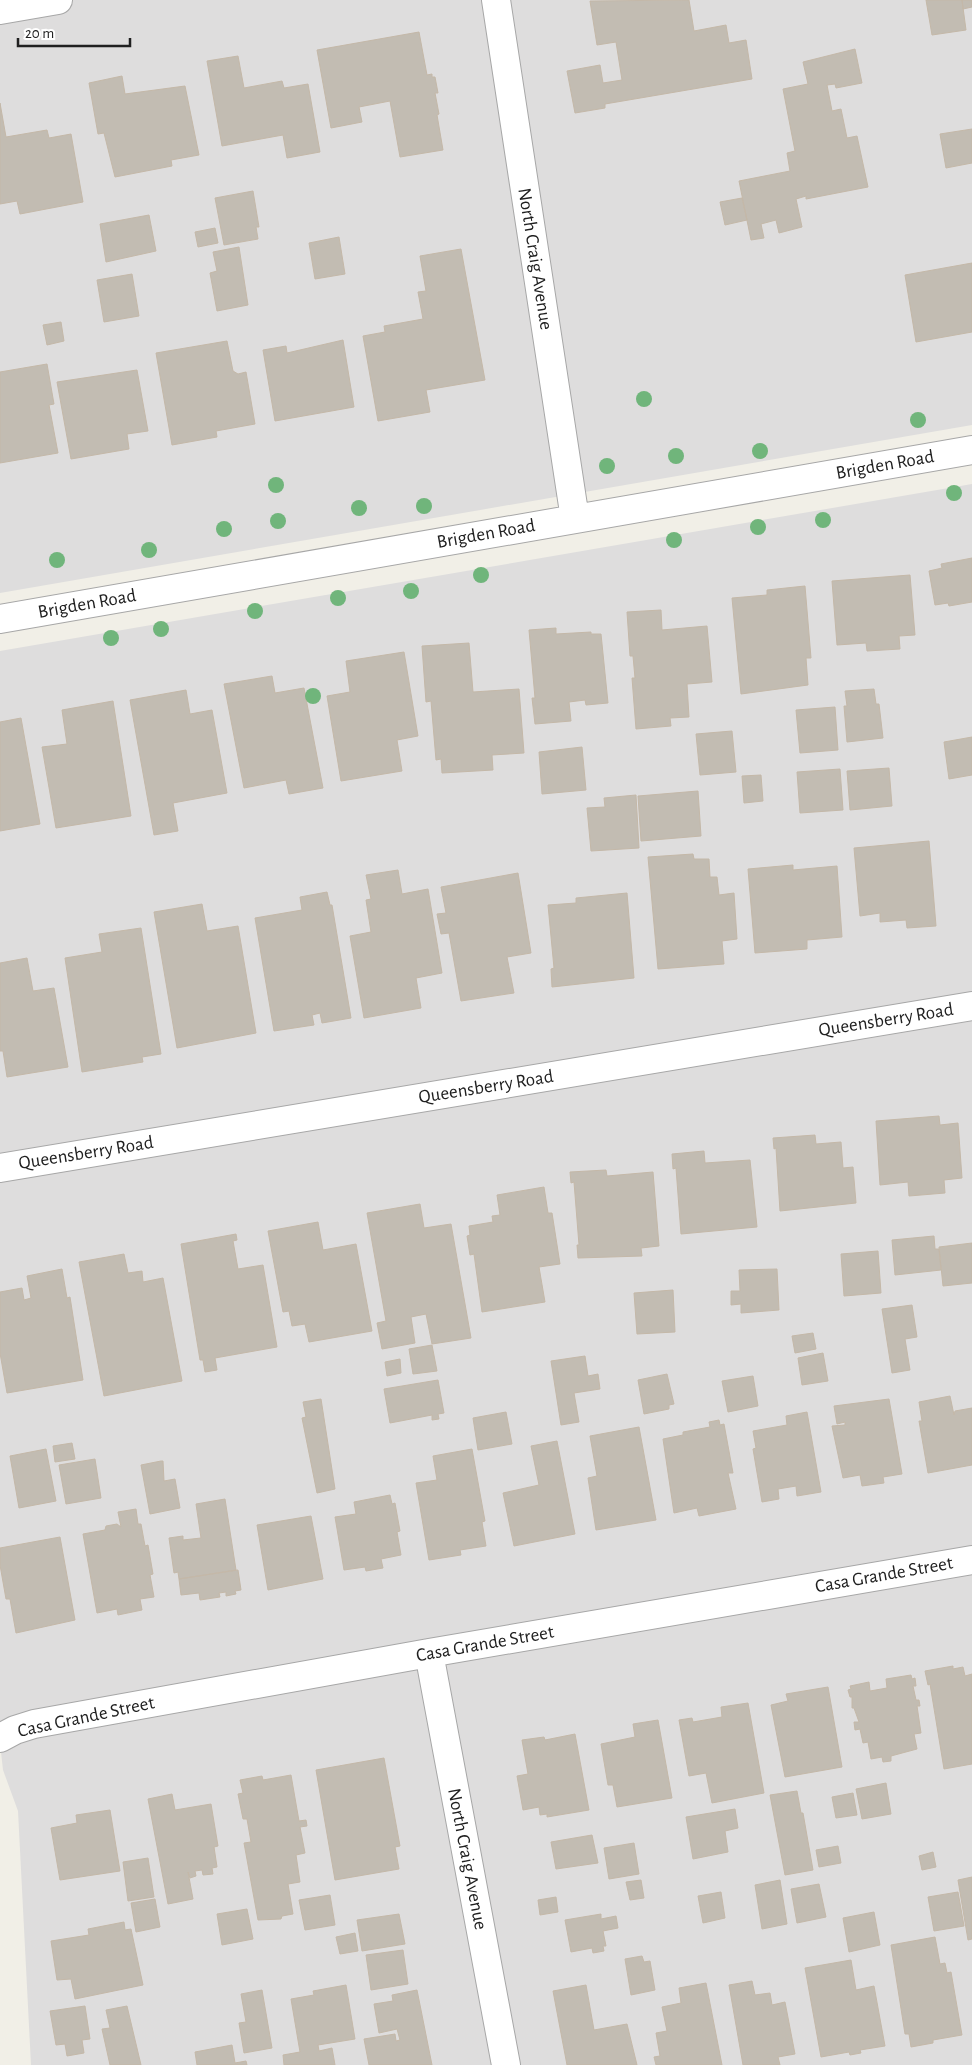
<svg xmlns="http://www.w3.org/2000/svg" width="972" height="2065" font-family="'Alegreya Sans',sans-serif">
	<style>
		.residential { fill: #dedddd }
		.building { fill: #c2bcb2; stroke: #c4b8a8 }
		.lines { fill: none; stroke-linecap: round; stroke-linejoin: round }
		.street-casing { stroke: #a7a7a7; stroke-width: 30 }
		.street { stroke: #fff; stroke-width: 28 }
		.tree { fill: #70b57b }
		.labels { text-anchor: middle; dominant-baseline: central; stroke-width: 5; stroke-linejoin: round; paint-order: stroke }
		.street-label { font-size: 19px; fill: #202020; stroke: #fff }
	</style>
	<rect width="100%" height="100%" fill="#f1efe7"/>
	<path class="residential" d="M0,0H972V425L0,593Z
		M972,484V2065H31L18,1811L3,1770L0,1743V651Z"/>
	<path class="building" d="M689,0L694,31L726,25L729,43L746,40L752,79L605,104V108L575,113L567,71L600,65L603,83L622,80L616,42L597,45L590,1Z
		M926,0H962L966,30L932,35Z
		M962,0H972V7L963,9Z
		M419,32L427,75L432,74V77H435L438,93H435L439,114L437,115L443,150L400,157L390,101L359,107L362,122L331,128L317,50Z
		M855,49L862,83L836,88L835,84L827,85L832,111L841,109L847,138L857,136L868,187L806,199V196L796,199L802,227L779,233L776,220L761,224L764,238L751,240L739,181L790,171L787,153L795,151L783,89L808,84L803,62Z
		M238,56L244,88L282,81L284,88L308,84L320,152L287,158L283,135L222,146L207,61Z
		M122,76L125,94L185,86L199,155L171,160L172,166L115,177L104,133L98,134L89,83Z
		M0,103L6,137L47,130L49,138L71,134L83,202L20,214L17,201L0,204Z
		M972,129V163L946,168L940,134Z
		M253,191L259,227H256L258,239L224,245L215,198Z
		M742,198L747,220L725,225L720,202Z
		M149,215L156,251L106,262L100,224Z
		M215,228L218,243L198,247L195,232Z
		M339,237L345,274L315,279L309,243Z
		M239,247L248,305L217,311L210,273L217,271L213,252Z
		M461,249L485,380L426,390L430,412L378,421L363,336L385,332L384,326L423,319L418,292L426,291L420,256Z
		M972,263V332L916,342L905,275Z
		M132,274L139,316L104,322L97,280Z
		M61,322L64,341L47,345L43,325Z
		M343,340L354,407L275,421L263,350L286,346L287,353Z
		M227,341L233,371L238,374L246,372L255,424L216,431L217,437L172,445L156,353Z
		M47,364L54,404L49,405L58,453L0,463V372Z
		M137,370L148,431L127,434L129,449L71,459L57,382Z
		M972,558V602L949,606L948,603L935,605L929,571L942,568L941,564Z
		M910,575L915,635L899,636L900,649L867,651L866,643L837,645L832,581Z
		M805,586L811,658H806L808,685L741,694L732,598L767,595V590Z
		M661,610L662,630L707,626L712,682L687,684L689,717L670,718L671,726L636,729L632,678H635L633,656H630L627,612Z
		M556,628V634L591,632V634H601L608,703L586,705L585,700L569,702L571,721L535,724L532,698H535L529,630Z
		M469,643L473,692L519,689L524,753L492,755L493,770L442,773L441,759L436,760L431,701L426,702L422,646Z
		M404,652L418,736L397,740L402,771L341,781L327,696L350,692L346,661Z
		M272,676L275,693L304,688L323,788L289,794L286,780L244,788L224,684Z
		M874,689L876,704H879L883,738L847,742L844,706H847L845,691Z
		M186,690L190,714L212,710L227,793L173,803L178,831L154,835L130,700Z
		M113,701L131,816L56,828L42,747L67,744L62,710Z
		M835,707L838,750L800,753L796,710Z
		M21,718L40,824L0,831V722Z
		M732,731L736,772L700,775L696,734Z
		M972,737V775L949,779L944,742Z
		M582,747L586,790L542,794L539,752Z
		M889,768L892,806L850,810L847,771Z
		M840,769L843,810L800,813L797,772Z
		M761,775L763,801L744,803L742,776Z
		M698,791L701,836L641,841L638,796Z
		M636,795L639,848L591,851L587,808L605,807L604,798Z
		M929,841L936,926L907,928L906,920L880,922V913L860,916L854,848Z
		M693,854L694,859H709L710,877H717L719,895L734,893L737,939L722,941L724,964L658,969L648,857Z
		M793,865V870L837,866L842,937L807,940V949L755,953L748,869Z
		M398,870L402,894L428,889L442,973L416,978L421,1008L364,1018L350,936L371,932L366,900L371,899L366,875Z
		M518,873L531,953L507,957L514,993L461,1001L449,933L441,934L437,914L446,913L441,887Z
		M327,892L330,905H332L351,1018L322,1023L320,1013L312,1015L314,1025L274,1031L255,918L302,910L300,897Z
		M627,893L634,978L552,987L551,969L554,968L548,905L576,903V898Z
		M202,904L207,931L238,926L256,1033L177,1048L154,912Z
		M141,928L161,1054L142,1057L143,1062L82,1072L65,958L102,952L99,934Z
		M27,958L33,991L54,988L68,1067L7,1077L3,1051H0V963Z
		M939,1116L940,1125L958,1123L962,1178L944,1180L945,1193L909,1196L908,1182L880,1185L876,1121Z
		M815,1135L816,1144L841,1142L843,1168L853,1167L856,1203L780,1211L776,1148L774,1149L773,1138Z
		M704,1151L705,1163L750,1160L757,1227L681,1234L676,1168L673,1169L672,1154Z
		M606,1170L607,1176L653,1172L659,1246L641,1248L642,1256L578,1258L577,1245H579L574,1182L571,1183L570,1172Z
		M544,1187L548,1213H552L560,1264L539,1267L545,1302L482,1312L474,1254L470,1255L467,1236L470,1235L469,1226L493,1222L492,1216L500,1215L497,1195Z
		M420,1204L424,1228L451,1224L471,1338L432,1344L426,1314L411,1317L415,1343L382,1349L377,1323L386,1321L367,1213Z
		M318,1222L323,1250L356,1244L372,1331L309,1342L305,1324L292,1326L289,1311L283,1312L268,1231Z
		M236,1234L237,1240L233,1241L238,1269L263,1265L277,1347L215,1358L217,1370L205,1372L203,1360H200L181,1244Z
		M934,1236L935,1249H939L941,1270L895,1275L892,1240Z
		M972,1243V1283L943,1286L939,1247Z
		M878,1251L881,1293L844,1296L841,1254Z
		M124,1254L128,1273L142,1271L143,1282L163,1278L182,1381L104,1396L79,1262Z
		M62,1269L67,1298L70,1297L83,1380L7,1393L0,1353V1292L22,1288L24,1300L31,1298L27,1276Z
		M777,1269L779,1310L741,1313V1304L731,1305V1291H740L739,1270Z
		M673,1290L675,1332L637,1334L634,1293Z
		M912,1305L917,1337L905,1339L910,1370L892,1373L882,1309Z
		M813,1333L816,1349L795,1353L792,1336Z
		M432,1345L437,1371L413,1374L409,1349Z
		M823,1353L828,1381L802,1385L798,1358Z
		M585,1356L588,1376L598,1374L600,1389L574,1393L579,1422L561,1425L551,1361Z
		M400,1359L401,1373L387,1376L385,1362Z
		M667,1374L674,1404L669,1405V1409L644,1414L638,1380Z
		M753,1376L758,1406L728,1412L722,1381Z
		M438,1380L444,1413L438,1414L439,1419L432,1420V1415L390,1423L384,1389Z
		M950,1396L954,1415L955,1411L972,1408V1465L928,1473L919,1421H922L919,1402Z
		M321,1399L335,1489L317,1493L302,1418L306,1417L303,1402Z
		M889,1399L902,1474L883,1477L884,1483L862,1486L860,1475L843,1478L832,1426L845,1425V1422L837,1424L834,1406Z
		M506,1412L512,1444L478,1450L473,1418Z
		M807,1412L821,1492L797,1496L796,1486L778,1489L779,1499L762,1502L753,1449L756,1448L753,1431L787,1425L786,1416Z
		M719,1420L720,1425L724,1424L733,1473H728L736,1509L699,1516L697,1508L674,1513L663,1439L683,1435V1432L710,1427L709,1422Z
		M639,1427L656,1520L596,1530L588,1478L597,1476L590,1436Z
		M557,1441L575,1534L514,1546L503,1493L539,1485L531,1446Z
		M72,1443L75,1459L55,1462L53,1446Z
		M46,1449L56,1501L19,1508L10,1456Z
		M472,1449L485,1521L482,1522L486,1546L460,1550L461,1555L429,1560L416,1483L437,1480L433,1456Z
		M95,1459L101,1498L66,1504L59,1465Z
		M161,1461H163L164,1481L175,1479L180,1508L150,1514L141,1465Z
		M390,1495L392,1504L395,1503L400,1531L397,1532L401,1555L381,1559L383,1568L366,1571L365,1567L344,1570L335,1517L356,1514L354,1502Z
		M225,1499L236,1570L179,1579L178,1572L174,1573L169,1538L183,1536V1540L201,1538L196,1504Z
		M136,1509L138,1524H141L145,1546L148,1545L153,1574L150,1575L154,1597L140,1599L142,1610L118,1615L117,1609L97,1613L83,1534L105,1530L106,1526L117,1524L121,1527L118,1512Z
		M311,1516L323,1579L268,1590L257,1525Z
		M60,1537L75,1620L16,1633L10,1599H6L0,1565V1548Z
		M238,1570L241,1590L235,1591L236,1594L226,1596V1592L219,1593L220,1597L200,1600L199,1593L181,1595L179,1579Z
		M953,1666V1669L963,1667L965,1676L972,1674V1764L944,1769L930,1684L928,1685L925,1671Z
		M911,1675L912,1679L915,1678L916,1686H913L916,1700H919L920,1706H917L921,1733L914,1734L917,1749L891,1756V1761L883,1762L882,1757L871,1759L868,1742L863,1743L860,1729L855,1730L854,1722H859L854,1708H852V1697H850L848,1690L851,1689L850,1686L869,1682L870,1691L887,1688L886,1679Z
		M828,1687L842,1767L785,1777L771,1705L788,1701L786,1694Z
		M748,1703L764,1793L712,1803L706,1773L689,1776L679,1720L692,1718L693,1722L722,1717L721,1707Z
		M658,1720L672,1798L617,1807L613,1785H608L601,1744L635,1737L633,1724Z
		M575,1734L589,1810L547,1817V1814L540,1815L539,1807L523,1810L517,1776L528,1774L522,1740L544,1737L545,1740Z
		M384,1758L400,1846L395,1847L399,1869L335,1880L316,1770Z
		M291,1775L299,1821L306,1820L307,1826L300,1827L305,1853L296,1855L300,1882L288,1884L293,1914L282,1916L281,1919L258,1920L244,1843L251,1842L247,1819H243L238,1794L243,1793L240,1780L262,1776L263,1780Z
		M886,1783L891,1814L862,1819L856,1789Z
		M797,1791L801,1813H803L813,1870L785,1875L770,1795Z
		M853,1793L857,1815L836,1818L832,1797Z
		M172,1794L175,1810L211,1804L218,1846L214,1847L217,1867L212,1868L213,1874L203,1875L202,1870L195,1871L196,1876L190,1878L188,1872L193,1899L168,1904L148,1799Z
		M735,1809L738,1828L725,1831L728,1852L693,1859L686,1817Z
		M110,1810L120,1871L60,1880L51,1828L77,1823L76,1815Z
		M592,1835L598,1863L556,1869L551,1842Z
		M634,1843L639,1874L609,1879L604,1848Z
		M838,1846L841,1863L819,1867L816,1850Z
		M933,1852L936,1867L922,1870L919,1856Z
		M148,1858L154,1897L128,1901L123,1862Z
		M972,1877V1939L968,1940L958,1880Z
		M641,1880L644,1898L630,1900L626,1882Z
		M780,1880L787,1924L762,1929L755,1885Z
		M819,1884L826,1917L797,1923L791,1889Z
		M721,1892L725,1918L703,1923L698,1896Z
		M958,1892L964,1926L934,1931L928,1897Z
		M330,1895L335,1925L305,1930L299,1900Z
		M556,1897L558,1912L540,1915L538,1900Z
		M155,1899L160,1927L136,1932L131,1903Z
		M247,1909L253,1939L222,1945L217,1914Z
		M874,1912L880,1945L849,1952L843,1918Z
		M399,1914L405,1944L362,1951L357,1920Z
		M601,1914V1919L616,1916L618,1928L603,1931L606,1946H603L604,1951L593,1953L592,1948L571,1952L565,1920Z
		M124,1922L125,1930L131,1929L143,1985L75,1999L71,1979L57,1980L51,1941L89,1935L88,1929Z
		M355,1933L358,1951L340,1954L336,1937Z
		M935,1937L940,1964L945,1963L947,1973L951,1972L962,2035L933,2040V2043L911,2047L909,2034H905L891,1945Z
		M403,1950L408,1984L371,1990L366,1955Z
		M642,1956L644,1962L650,1961L655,1990L631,1995L625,1959Z
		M851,1960L856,1990L874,1986L885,2046L860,2050L861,2053L850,2055L849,2052L821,2057L805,1968Z
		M752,1981L755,1995L770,1993L772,2005L785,2002L795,2054L778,2057L780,2065H743L729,1985Z
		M706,1983L722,2065H656L654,2057L660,2056L656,2033L667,2031L662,2007L681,2003L679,1988Z
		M346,1985L355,2039L318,2045L319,2051L332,2048L335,2065H284L283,2055L300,2052L291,1999L314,1995L313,1991Z
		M586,1985L594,2030L627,2024L637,2065H567L553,1991Z
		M262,1990L272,2048L244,2053L239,2023L246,2022L241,1994Z
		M417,1990L432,2065H369L364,2039L395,2034L396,2041L400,2040L397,2029L379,2033L374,2004L393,2001L392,1995Z
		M85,2006L90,2039L82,2040L84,2053L67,2056L65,2044L56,2045L50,2011Z
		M127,2006L141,2065H110L102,2029L110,2028L106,2010Z
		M232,2045L235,2063L246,2061L247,2065H197L195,2052Z"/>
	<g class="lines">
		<g class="street-casing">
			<path id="street" d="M496,0L575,519
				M0,10L58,0
				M0,619L972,450
				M0,1168L972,1006
				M429,1653L506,2065
				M0,1738L15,1730L34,1724L429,1653L972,1560"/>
		</g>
		<use href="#street" class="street"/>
	</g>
	<g class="tree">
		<circle cx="644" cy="399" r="8"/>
		<circle cx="918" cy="420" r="8"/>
		<circle cx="760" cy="451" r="8"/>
		<circle cx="676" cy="456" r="8"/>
		<circle cx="607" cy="466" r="8"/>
		<circle cx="276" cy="485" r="8"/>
		<circle cx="954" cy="493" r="8"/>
		<circle cx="424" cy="506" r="8"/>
		<circle cx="359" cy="508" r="8"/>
		<circle cx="823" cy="520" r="8"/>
		<circle cx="278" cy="521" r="8"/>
		<circle cx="758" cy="527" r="8"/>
		<circle cx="224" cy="529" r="8"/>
		<circle cx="674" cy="540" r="8"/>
		<circle cx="149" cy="550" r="8"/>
		<circle cx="57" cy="560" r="8"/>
		<circle cx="481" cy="575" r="8"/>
		<circle cx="411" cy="591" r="8"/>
		<circle cx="338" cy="598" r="8"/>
		<circle cx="255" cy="611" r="8"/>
		<circle cx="161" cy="629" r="8"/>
		<circle cx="111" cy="638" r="8"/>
		<circle cx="313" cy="696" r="8"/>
	</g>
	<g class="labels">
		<g class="street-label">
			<text transform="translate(535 259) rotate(81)">North Craig Avenue</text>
			<text transform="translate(885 465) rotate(-10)">Brigden Road</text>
			<text transform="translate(486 534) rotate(-10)">Brigden Road</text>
			<text transform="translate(87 604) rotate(-10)">Brigden Road</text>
			<text transform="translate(886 1020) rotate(-9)">Queensberry Road</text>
			<text transform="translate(486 1087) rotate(-9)">Queensberry Road</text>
			<text transform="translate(86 1153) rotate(-9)">Queensberry Road</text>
			<text transform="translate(884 1575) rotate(-10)">Casa Grande Street</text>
			<text transform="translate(485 1644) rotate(-10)">Casa Grande Street</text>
			<text transform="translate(86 1717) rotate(-12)">Casa Grande Street</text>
			<text transform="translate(467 1859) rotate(79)">North Craig Avenue</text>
		</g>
	</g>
	<path d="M18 38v8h112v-8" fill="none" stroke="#202020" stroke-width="2.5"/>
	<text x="25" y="38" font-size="15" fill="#202020" stroke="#ffffff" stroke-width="4" paint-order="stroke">20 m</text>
</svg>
